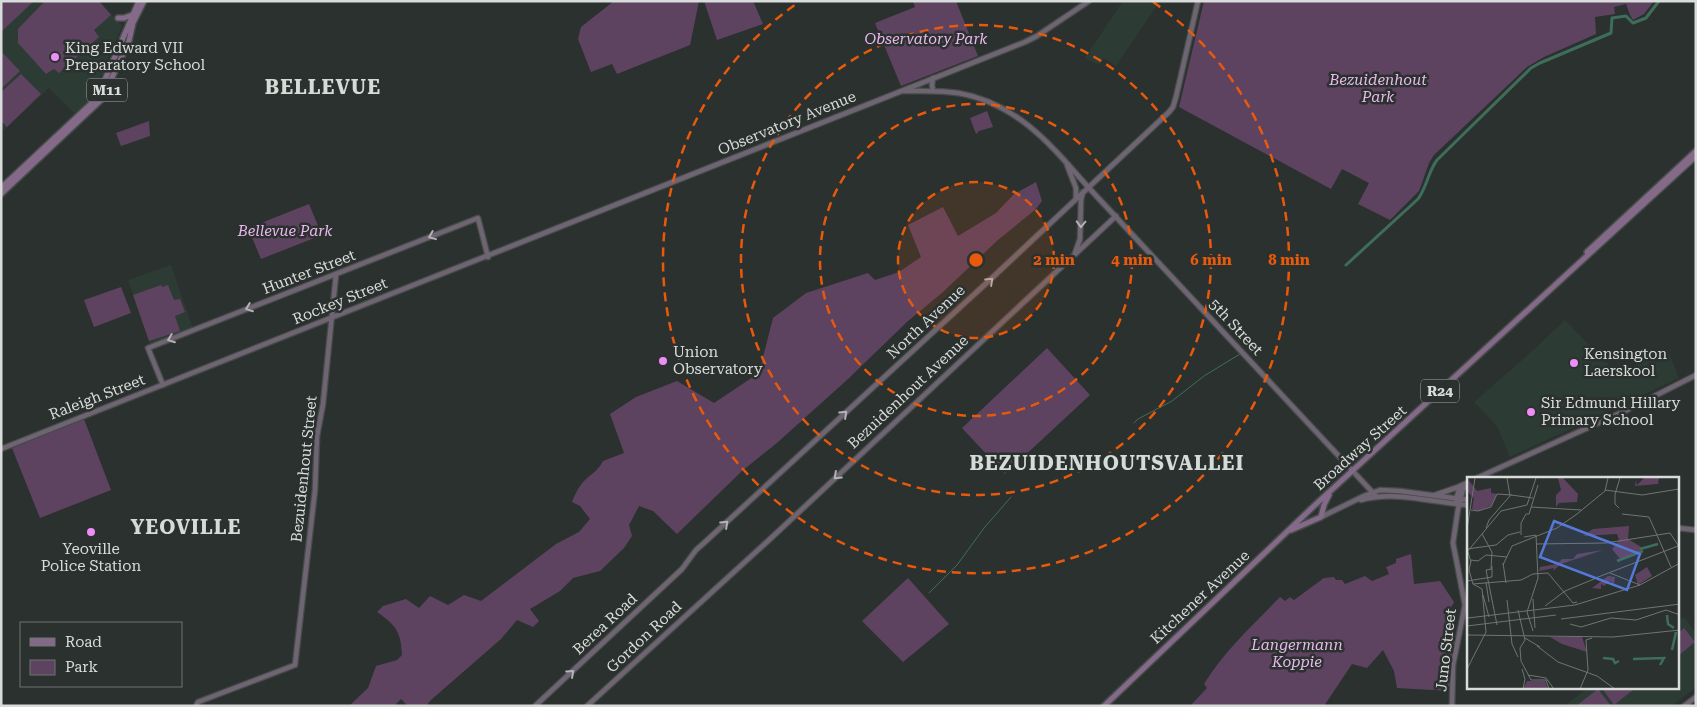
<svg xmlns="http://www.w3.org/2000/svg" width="1697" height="707" font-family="'Roboto Serif',serif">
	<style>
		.built { fill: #2d3b35 }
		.green { fill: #5e4360 }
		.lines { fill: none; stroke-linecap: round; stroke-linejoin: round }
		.stream { stroke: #3e6e5b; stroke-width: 1 }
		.canal { stroke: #3e6e5b; stroke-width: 3 }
		.secondary-casing { stroke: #464c49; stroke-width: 7 }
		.primary-casing { stroke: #464c49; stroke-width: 8 }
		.secondary { stroke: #6e6472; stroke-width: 4.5 }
		.primary { stroke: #846a88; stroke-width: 5 }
		.oneway { stroke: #b3b2b6 }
		.ring { fill: none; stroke: #e8590c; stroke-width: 2.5; stroke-dasharray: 9 6 }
		.poi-dot { fill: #ee8cf8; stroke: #2b312e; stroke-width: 2 }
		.labels { text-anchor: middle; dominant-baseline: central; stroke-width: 5; stroke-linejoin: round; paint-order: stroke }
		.shield { fill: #2b312e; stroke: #a4a9a6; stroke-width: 1 }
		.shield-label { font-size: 14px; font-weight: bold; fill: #d8dcda }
		.park-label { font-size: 15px; font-style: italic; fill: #eab8ee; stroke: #2b312e }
		.poi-label { font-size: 15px; fill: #d8dcda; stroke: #2b312e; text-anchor: start }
		.street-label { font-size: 15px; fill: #d8dcda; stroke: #2b312e }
		.district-label { font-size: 20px; font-weight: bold; letter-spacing: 1px; fill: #d4dcd8; stroke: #2b312e }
		.inset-river { fill: none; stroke: #3e6e5b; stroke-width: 2.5 }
		.inset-road { fill: none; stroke: #707573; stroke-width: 1 }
		.view { fill: #5579d9; fill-opacity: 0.15; stroke: #5579d9; stroke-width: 2.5 }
		.inset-edge { fill: none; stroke: #d8dcda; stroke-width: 2.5 }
		.centre { fill: #e8590c; stroke: #2b312e; stroke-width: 2.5 }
		.ring-label { font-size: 15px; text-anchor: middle; font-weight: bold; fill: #e8590c; stroke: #2b312e; stroke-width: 5; stroke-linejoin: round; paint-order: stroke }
	</style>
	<rect width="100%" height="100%" fill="#2b312e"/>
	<path class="built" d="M1,1H99L122,26L90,101L75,114L49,88L1,133Z
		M1123,1H1160L1116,66L1104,58L1099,65L1085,58Z
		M171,265L193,329L150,344L128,280Z
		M1565,320L1617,373L1668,351L1679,378L1510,457L1497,426L1474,402L1531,352Z
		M1684,617L1696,633V687L1672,706H1564L1588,688H1678V620Z"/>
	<path class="green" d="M1,1H34L2,31Z
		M45,1H99L111,15L94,30L99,37L59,73L54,69L46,74L18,43V29Z
		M614,1H699L690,45L617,74L612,64L591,72L578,39L581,27Z
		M704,1H753L763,24L717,40Z
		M913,1H956L978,56L901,86L875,23L915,7Z
		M1204,1H1654L1644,14L1633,20L1630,15L1626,4L1614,7L1615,14L1595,17L1596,34L1544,57L1527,67L1434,155L1429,163L1419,191L1390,220L1358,204L1369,183L1342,169L1331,189L1179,107Z
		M1,51L20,71L1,89Z
		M21,74L41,94L7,127L1,121V92Z
		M987,111L993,127L979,131L976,134L970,118Z
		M149,121L150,136L121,146L116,133Z
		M1036,182L1042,201L1036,209L998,240L943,292L908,321L848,379L778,442L742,471L677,534L653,511L639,506L629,525L632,536L624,548L600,571L573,578L560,591L530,609L539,621L533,627L517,620L501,639L431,700L426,706H408L401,699L394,706H349L368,688L376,666L397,660L402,655C401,632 396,625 377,612L383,606L406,599L419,608L430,596L448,605L464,595L481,601L556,544L579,532L590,519L580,506L572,502C575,494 578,488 584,481C591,474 598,471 603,461L624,453L610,414L636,397L677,381L714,403L759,373L773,318L806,293L868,273L875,280L899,272L921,257L908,225L943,207L958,236L996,213L1014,194Z
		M309,204L322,235L261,259L248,228Z
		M161,285L162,287L168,285L174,300L180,299L185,312L175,316L180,331L149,341L133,295Z
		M121,287L131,313L94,327L84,300Z
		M1047,348L1090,395L1005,474L962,428Z
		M84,419L111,490L40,518L12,448Z
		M1411,554L1414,584L1440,581L1454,602L1449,612L1456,636L1452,656L1451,691L1397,688L1394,671L1383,650L1367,668L1352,664L1324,706H1190L1207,688L1204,684C1224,651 1254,624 1280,597L1285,601L1290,597L1294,600L1324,578L1334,577L1336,580H1342L1345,584L1365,576L1372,581L1389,574L1386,567L1396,563V559Z
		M908,578L949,624L903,662L862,621Z
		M1684,628L1695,642L1678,656V633Z
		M1607,688H1632L1633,690L1614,705L1604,691Z
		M1598,689L1611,706H1576Z"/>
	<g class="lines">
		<path class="stream" d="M1134,423L1138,419L1172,401L1204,376L1240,354
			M929,593L957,565L984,528L1011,497"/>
		<path class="canal" d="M1346,265L1418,199C1427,187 1428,172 1437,160L1531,68L1540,63L1611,33L1612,18L1626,16L1633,23L1646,18L1659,1"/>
		<g class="secondary-casing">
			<path id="secondary" d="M933,78L932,85L933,91
				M904,91C922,91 940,90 958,93C1017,103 1051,145 1088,187L1376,496
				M1067,165L1076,188V198
				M1075,253L1080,239L1081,200L1083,192
				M163,385L148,348L478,218L488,257
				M1,449L1025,42L1037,36L1089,1
				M1477,478L1627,410L1696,375
				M1435,495L1461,486
				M1361,500C1396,490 1433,503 1468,505
				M1456,500L1460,486L1467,483
				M1321,517L1364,496L1380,490L1400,491L1468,500
				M1678,528L1696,530
				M196,706L198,702L295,665L315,490L317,436L323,404L336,275
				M535,706L682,569L696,550L705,542L993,277L1169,112L1173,107L1176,97L1198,1
				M587,706L769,540L1116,216
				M1452,706L1453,665L1465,605L1453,543L1458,509L1463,489L1468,483
				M1684,706L1696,697"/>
		</g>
		<g class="primary-casing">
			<path id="primary" d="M118,18H124L132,15
				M1,188L94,101L100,91L139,1
				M1,194L102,99L129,41L133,23L144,1
				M1587,252L1696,151
				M1291,530L1321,517L1324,505L1329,495
				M1104,706L1315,505L1696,156"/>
		</g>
		<use href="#secondary" class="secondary"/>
		<use href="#primary" class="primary"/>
	</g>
	<defs><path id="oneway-chevron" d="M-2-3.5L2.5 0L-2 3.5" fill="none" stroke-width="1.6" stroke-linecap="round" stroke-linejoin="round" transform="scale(1.25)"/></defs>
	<g class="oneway">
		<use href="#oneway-chevron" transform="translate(1081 224) rotate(92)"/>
		<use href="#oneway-chevron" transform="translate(432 236) rotate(158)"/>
		<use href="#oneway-chevron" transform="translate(990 281) rotate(-43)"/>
		<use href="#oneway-chevron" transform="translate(249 308) rotate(159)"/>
		<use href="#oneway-chevron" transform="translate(171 339) rotate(159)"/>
		<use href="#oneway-chevron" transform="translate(844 414) rotate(-43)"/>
		<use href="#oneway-chevron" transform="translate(837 476) rotate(137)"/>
		<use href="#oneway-chevron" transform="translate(725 524) rotate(-43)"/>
		<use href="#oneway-chevron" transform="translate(571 673) rotate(-42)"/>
	</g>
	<circle cx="976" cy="260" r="78" fill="#e8590c" fill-opacity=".12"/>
	<g class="ring">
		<circle cx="976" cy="260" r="78"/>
		<circle cx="976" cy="260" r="156"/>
		<circle cx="976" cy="260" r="235"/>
		<path d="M1153 2A313 313 0 1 1 799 2"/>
	</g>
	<g class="poi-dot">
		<circle cx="55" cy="57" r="5"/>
		<circle cx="663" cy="361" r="5"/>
		<circle cx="1574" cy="363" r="5"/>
		<circle cx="1531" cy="412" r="5"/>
		<circle cx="91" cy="532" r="5"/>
	</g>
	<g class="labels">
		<g class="shield">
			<rect x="87" y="78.5" width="40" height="23" rx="4"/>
			<rect x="1421" y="379.5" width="38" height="23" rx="4"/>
		</g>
		<g class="shield-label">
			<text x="107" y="90">M11</text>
			<text x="1440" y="391">R24</text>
		</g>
		<g class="park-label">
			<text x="926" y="39">Observatory Park</text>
			<text x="1378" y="80">Bezuidenhout<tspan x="1378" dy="17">Park</tspan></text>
			<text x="285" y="231">Bellevue Park</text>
			<text x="1297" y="645">Langermann<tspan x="1297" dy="17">Koppie</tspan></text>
		</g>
		<g class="poi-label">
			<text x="65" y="48">King Edward VII<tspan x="65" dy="17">Preparatory School</tspan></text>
			<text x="673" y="352">Union<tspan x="673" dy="17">Observatory</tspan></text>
			<text x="1584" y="354">Kensington<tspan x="1584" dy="17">Laerskool</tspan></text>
			<text x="1541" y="403">Sir Edmund Hillary<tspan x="1541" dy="17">Primary School</tspan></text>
			<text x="91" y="549" text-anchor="middle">Yeoville<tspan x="91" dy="17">Police Station</tspan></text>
		</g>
		<g class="street-label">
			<text transform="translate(787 123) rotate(-22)">Observatory Avenue</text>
			<text transform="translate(309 272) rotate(-21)">Hunter Street</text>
			<text transform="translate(340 301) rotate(-22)">Rockey Street</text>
			<text transform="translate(926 322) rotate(-43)">North Avenue</text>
			<text transform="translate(1236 327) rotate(47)">5th Street</text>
			<text transform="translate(908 392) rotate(-43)">Bezuidenhout Avenue</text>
			<text transform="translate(97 397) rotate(-21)">Raleigh Street</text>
			<text transform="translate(1360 448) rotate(-42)">Broadway Street</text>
			<text transform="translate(304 469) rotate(-84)">Bezuidenhout Street</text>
			<text transform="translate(1200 597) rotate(-43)">Kitchener Avenue</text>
			<text transform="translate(605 624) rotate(-43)">Berea Road</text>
			<text transform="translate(644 637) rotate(-43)">Gordon Road</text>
			<text transform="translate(1446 650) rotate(-83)">Juno Street</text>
		</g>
		<g class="district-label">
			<text x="323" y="87">BELLEVUE</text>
			<text x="1107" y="463">BEZUIDENHOUTSVALLEI</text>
			<text x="186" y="527">YEOVILLE</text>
		</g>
	</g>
	<g transform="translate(1467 477)">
		<rect width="212" height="212" fill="#2b312e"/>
		<path d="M0,1L10,14L24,11V16L30,17L24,29L11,34L5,32L7,21L0,14ZM91,1H96L111,17L110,25L92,26L89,30V18L94,13ZM177,1H192L191,7L168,9L169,3L170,8ZM162,49L161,62L174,70L173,75L153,82L145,72L152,63L150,57L116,59L126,52ZM136,73L94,87L86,94L87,91L72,94L73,90L90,87L95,82H106L110,77ZM180,90L185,99L171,108L168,98ZM141,99L148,100L147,107L143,104L137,109L134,107V112L125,111ZM83,160H115L120,175L95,167ZM60,204H78L81,212H56Z" fill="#5e4360"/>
		<path class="inset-river" d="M173,72L191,67M150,84L176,74M200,138L201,147L207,151M205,173L209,155M136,181L146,182L148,186L152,184M166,182L197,181L193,188"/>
		<path class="inset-road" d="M138,13L175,18L212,12M44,18L66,21M64,30L114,33M152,31L148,27V17L153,1M4,33L11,34L24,30L30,17L45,18M155,37L182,40L204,90M19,51L22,43L43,19L40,1M0,52L8,1M15,57L25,75L24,92M54,58V46L59,37H62L71,8M57,60L69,58L71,101L60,135L66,154M69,67L139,66L203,56L213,71M0,75L34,34L60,28L69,1M4,83L11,84L19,78L40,80M4,85L0,72L29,68L41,58L53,55M36,86L39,106M36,88L45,69L90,51L110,37L138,14L141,1M25,92L19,93L30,148M143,96L173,108M126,102L211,69M0,104L25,100V89M19,105L22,125M6,107L54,103L66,97L81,96L106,126L110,125M16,118L22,140M66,122L68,151M40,123L45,167L51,180M78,129L98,114L127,102M51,133L58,163L53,171L54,184L64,203H79L82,212M1,141L108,128L173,108L213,86M94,142L213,127M103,147L114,150L144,141L169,143L199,133L213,138M0,149L89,138M0,158L146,160L213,153M58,161L73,170M70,169L91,185L130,199L148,212M0,192L19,155L15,112L6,107L2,93L4,84M55,192L58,202L56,212M61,198L79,201L87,212M113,212L121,193L119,163L125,161"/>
		<path class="view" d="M87,44L173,77L160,113L73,80Z"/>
		<rect width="212" height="212" class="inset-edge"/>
	</g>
	<circle cx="976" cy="260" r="8" class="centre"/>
	<g class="ring-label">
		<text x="1054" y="265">2 min</text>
		<text x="1132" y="265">4 min</text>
		<text x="1211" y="265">6 min</text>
		<text x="1289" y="265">8 min</text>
	</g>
	<rect width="1697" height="707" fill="none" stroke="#d8dcda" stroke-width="5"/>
	<rect x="20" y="622" width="162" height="65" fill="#2b312e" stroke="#707573"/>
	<rect x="30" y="638" width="25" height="8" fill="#846a88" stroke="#707573"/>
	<text x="65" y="647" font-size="15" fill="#d8dcda">Road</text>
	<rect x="30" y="660" width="25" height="15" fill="#5e4360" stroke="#707573"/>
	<text x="65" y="672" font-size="15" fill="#d8dcda">Park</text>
</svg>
